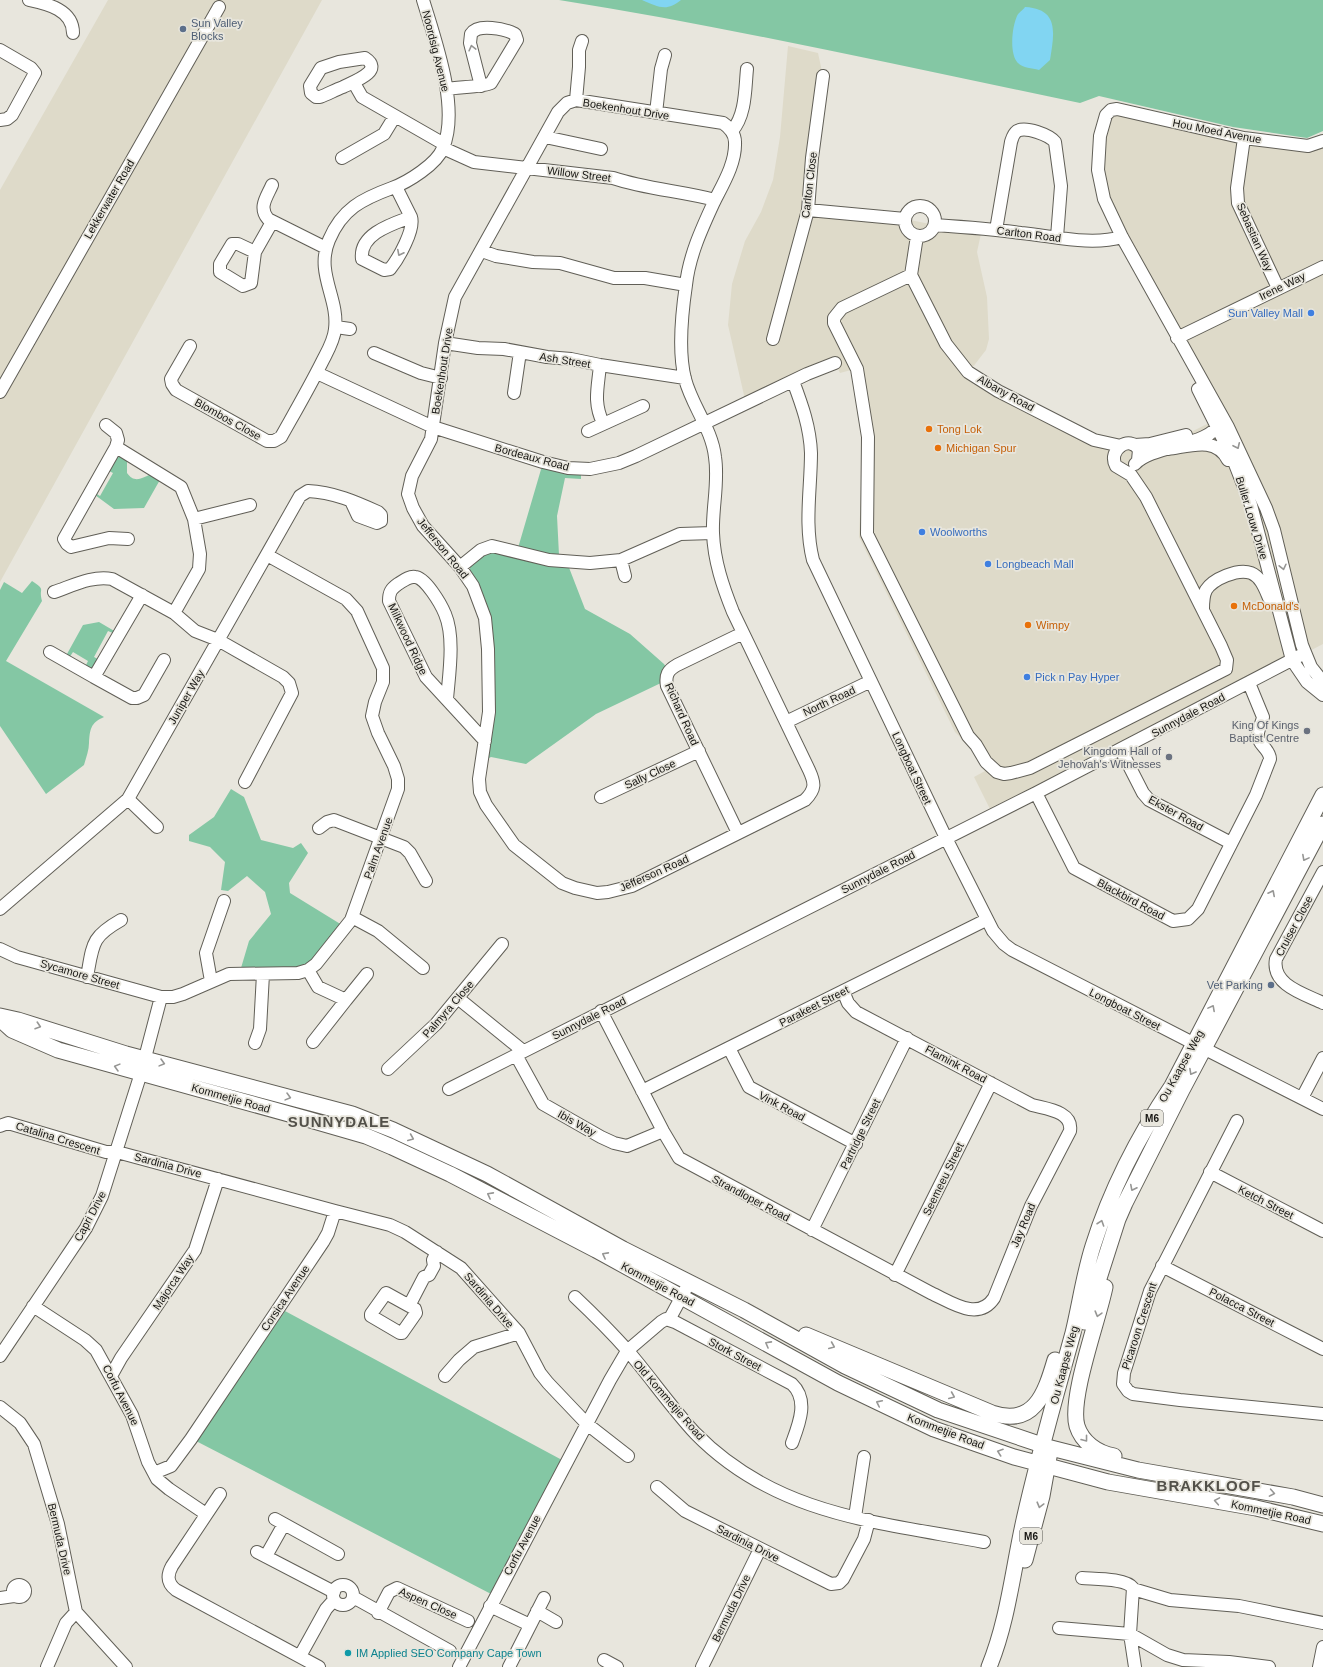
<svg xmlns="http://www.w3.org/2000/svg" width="1323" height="1667" font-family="Helvetica,sans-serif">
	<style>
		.built { fill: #dedac9 }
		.green { fill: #84c7a4 }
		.water { fill: #81d5f2 }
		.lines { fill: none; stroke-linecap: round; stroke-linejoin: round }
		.minor-casing { stroke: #615f57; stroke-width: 14 }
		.major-casing { stroke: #615f57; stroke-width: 17 }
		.minor { stroke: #fff; stroke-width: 12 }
		.major { stroke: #fff; stroke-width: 15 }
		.oneway { stroke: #969694 }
		.service-dot { fill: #5c6f8a; stroke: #e8e6dd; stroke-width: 1.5 }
		.shop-dot { fill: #3f7fe0; stroke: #e8e6dd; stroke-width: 1.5 }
		.food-dot { fill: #e8710a; stroke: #e8e6dd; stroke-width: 1.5 }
		.worship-dot { fill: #6b7280; stroke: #e8e6dd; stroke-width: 1.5 }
		.culture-dot { fill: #0f9aa8; stroke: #e8e6dd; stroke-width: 1.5 }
		.labels { text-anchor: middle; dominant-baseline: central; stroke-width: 3.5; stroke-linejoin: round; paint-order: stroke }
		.shield { fill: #e8e6dd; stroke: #55544f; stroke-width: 1 }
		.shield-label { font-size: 10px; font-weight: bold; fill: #161512 }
		.service-label { font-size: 11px; fill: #4e5e75; stroke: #e8e6dd; text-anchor: start }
		.street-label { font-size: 11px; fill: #161512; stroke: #e8e6dd }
		.shop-label { font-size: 11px; fill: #366cbe; stroke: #e8e6dd; text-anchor: start }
		.food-label { font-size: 11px; fill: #c56008; stroke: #e8e6dd; text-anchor: start }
		.worship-label { font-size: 11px; fill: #5b616d; stroke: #e8e6dd; text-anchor: end }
		.culture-label { font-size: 11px; fill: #0d838f; stroke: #e8e6dd; text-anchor: start }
		.district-label { font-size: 15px; font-weight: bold; letter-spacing: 1px; fill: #525049; stroke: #e8e6dd }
	</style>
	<rect width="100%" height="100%" fill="#e8e6dd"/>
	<path class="built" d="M108,0H322L0,582V190Z
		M788,46L818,53L823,76L808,210L905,219L935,225L982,229L977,252L987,297L989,339L986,350L969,372L1106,444L1183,436L1213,421L1182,353L1122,237L1098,170L1108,112L1244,138L1323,141V644L993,815L974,777L985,771L977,754L955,732L859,537L863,447L851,370L840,373L835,363L746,404L728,325L732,284L745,241L761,212L773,180L780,137Z"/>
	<path class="green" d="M559,0H1323V131L1307,138L1233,127L1099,96L1080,103C907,67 734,28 559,0Z
		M119,453L127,461V473C134,483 141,479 151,474L161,478L144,508L114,509L95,495L94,492L100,496L113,473L107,470Z
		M542,466L581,474V479L565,478L557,516L559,555L574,559L518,548Z
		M487,551L568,565L585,609L630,634L664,664L666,667L663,682L596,714L526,764L491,757L487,759L492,671L470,571V564Z
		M32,581C47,591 38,587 42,601L6,661L104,717C90,723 90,730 89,743C89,750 86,758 84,765L46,794L0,726V590L4,582L22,593Z
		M99,622L116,632L115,634L108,631L94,657L100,660L90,669L85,667L88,661L73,652L69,658L67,654L83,625Z
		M231,789L244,797L261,840L293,848L301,843L308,853L289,883L290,893L342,925L312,963L296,969L241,968L249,941L271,914L265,892L247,876L228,891L221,890L225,862L210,847L189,841V835L214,817Z
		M285,1311L562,1460L493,1595L196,1441Z"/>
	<path class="water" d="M642,0H681C667,12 658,7 642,0Z
		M1025,7C1060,9 1054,34 1050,60L1039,70C1032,68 1023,68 1018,63C1009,54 1012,27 1017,16C1018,13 1023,10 1025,7Z"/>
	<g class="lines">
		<g class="minor-casing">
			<path id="minor" d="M29,0C48,4 73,10 73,33
				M0,50L31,68L35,73L12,115L7,119L0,120
				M365,58C385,71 353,82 343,87C335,90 328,94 320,97H316L311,93L310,86L321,68L339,62Z
				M354,83L362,97L444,144
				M447,89C457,87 484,87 491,83L517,40L515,34C505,29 478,23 471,34L470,43L481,86
				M576,100L723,123C730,128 735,134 735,142C736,163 723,184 714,202C702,228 689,256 686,285C682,312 678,352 685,379C692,406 712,429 715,457C719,482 712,508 713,533C714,561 723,587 733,612L809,770C815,783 816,789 805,800L632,886L608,892L597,893L575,888L562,883L514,845L486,805L480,792L479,779L489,712L488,649L485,618L473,586L460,567L423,526L413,508L408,494L412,476L431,439L445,343L455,297L558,112L567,103Z
				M576,100L579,67V50L582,41
				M656,113L661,69L665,55
				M732,131C746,115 745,89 747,69
				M545,137L601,149
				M1244,138L1237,188L1238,203L1278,288
				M1323,141L1308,146L1244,138L1117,109L1111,110L1106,115L1100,136L1098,170L1104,199L1122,237L1228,427L1266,508L1274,530L1302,645L1311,667L1323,682
				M443,148L474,162L613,178C646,189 681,191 715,200
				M342,158L384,134L395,116
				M272,185C267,197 258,207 268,219L326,248
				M396,187L411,217C415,229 399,258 390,269L384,270L362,259C359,234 392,224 411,217
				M905 221a15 15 0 1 1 30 0a15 15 0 1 1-30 0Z
				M808,210L905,219
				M935,225C964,227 993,229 1021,233C1054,236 1090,246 1122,237
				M996,230L1011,142C1012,139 1013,134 1017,131C1026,126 1049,135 1055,142L1061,186L1057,237
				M917,236L911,275L946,344L968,372L998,391L1094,440L1121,446
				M482,251L496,256L533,262L560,263L614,278H645L686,285
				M255,252L238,244H232L220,264V272L243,286L251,283L255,252L272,222
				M911,275L842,308L834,318V323L857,369L868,437L867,534L968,736L976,745L986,762L997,772L1004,774L1011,773L1030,768L1226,669L1227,660L1221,646L1146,497L1131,475L1116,466C1107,450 1130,434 1139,450L1138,460
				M336,327L350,329
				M1177,338L1323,267
				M773,339L808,210L812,158L823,76
				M445,343L478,348L504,349L547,357L571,359L600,365L685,378
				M190,346L171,379L172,384L176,390L267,441H274L281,437C295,412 309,388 322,362C327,352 334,341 335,329C339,298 315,273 329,240C342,209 362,199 392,188C408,182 437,164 443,148C460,108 435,40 423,0
				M374,353L421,373L441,378
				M600,365C598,388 593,402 603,423
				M317,373L433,427L543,462L568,468L590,469L619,463L636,456L807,374L835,363
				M793,381C802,405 810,427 811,453C811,489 804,524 813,560L946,838L993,931L1004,944L1012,950L1193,1043
				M1198,389L1233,459L1251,505L1292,660L1307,682L1323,695
				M0,392L219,7
				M514,393L520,352
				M106,425L116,433L118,440L116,447
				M588,431L643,406
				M1135,445L1150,444L1186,435
				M1168,449C1190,446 1216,436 1228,460
				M1135,464C1151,445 1212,446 1220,422
				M194,519L250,505
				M128,539L109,538L71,547L67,544L64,539L116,447L181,487L194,519L200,554L199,569L174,613
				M621,560L625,576
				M460,567L481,550L492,546L549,560L590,563L621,560L680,534L713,533
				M54,592C72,586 93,575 112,579L174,613L195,631L218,640L283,677L289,683L292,693L245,782
				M1203,609C1203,602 1203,596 1206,590C1213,579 1238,568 1251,573C1261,577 1265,589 1269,598
				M50,652L94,677L142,595
				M94,677L132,698H137L144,695L164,660
				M447,699C449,675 455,637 445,614C441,604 425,577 415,577C409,576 403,581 398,584C391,589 389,592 389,601L426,677L485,741
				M786,722L871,681
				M1121,750L1143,793L1149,800L1231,843
				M1036,793L1074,868L1173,921L1188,919L1198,909L1256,795L1270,759C1270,749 1258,745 1258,736C1257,730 1262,724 1263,717L1249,683
				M601,797L699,751
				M128,799L157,827
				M319,828L327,822L334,820L404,847L410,853L426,881
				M738,833L667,686C665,675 668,670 677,665L743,633
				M1323,872L1276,959C1271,985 1304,994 1323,1003
				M0,909L128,799L300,496L308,491C333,492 356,502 378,512L381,515V521L377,523L358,516L351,501
				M352,917L378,931L423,968
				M0,949L17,957L161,997H173L183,994L229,974L298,973L308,970L316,964L351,920L398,789V779L394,766L378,733L372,716L375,702L383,682V668L357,611L346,599L267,555
				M308,970L318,987L346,1000L367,974
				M87,977C93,944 91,937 121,920
				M211,981L206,953L224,901
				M459,999L523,1051
				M601,1011L663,1131L679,1158L931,1293C951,1302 978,1322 994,1298L1031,1206L1070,1131C1073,1111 1046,1109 1032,1105L856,1012L848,1003L843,991
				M313,1042L346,1000
				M255,1043L260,1029L263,974
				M729,1048L749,1087L856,1144
				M1205,1049L1323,1109
				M516,1055L543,1104L601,1137L614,1143L627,1146L663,1131
				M388,1069L436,1024L502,944
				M449,1089L1036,793L1305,653
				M642,1091L986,920
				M1302,1098L1323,1058
				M1237,1121L1150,1291L1124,1373L1123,1384L1128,1391L1133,1394L1180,1400L1323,1414
				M0,1126L8,1123L106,1152H117L335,1211L390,1225L405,1232L461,1268L519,1333L540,1373L548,1383L587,1424L628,1456
				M1210,1172L1323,1231
				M812,1230L907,1038
				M1162,1266L1323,1349
				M895,1275L991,1083
				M386,1293L415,1309L416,1313L402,1333H400L371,1316V1314Z
				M575,1297C593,1314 611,1332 628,1351C651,1378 671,1407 695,1433C775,1515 877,1522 984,1542
				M410,1304L424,1277L429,1275L434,1266L433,1260L437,1252
				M33,1306L85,1340L96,1350L132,1415L148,1462L157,1479L169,1489L206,1514
				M669,1320L689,1283
				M0,1356L86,1228L102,1196L141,1073L161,997
				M111,1376L121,1358L195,1250L218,1179
				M445,1376L459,1360L474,1347L519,1333
				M0,1407L20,1423L34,1444L58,1524L76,1612L126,1667
				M154,1473L171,1466L191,1439L323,1242L328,1233L335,1211
				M657,1487L685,1511L831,1584L839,1583L843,1579L864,1539L869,1520
				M220,1494L172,1566C167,1575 167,1583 176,1590L319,1667
				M855,1517L864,1457
				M275,1519L338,1554
				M257,1552L334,1592
				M266,1556L284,1524
				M1082,1578C1094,1579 1126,1578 1133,1588L1130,1634L1135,1667
				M13 1591a6 6 0 1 1 12 0a6 6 0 1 1-12 0Z
				M333 1595a10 10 0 1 1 20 0a10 10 0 1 1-20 0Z
				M1133,1589L1170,1600L1239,1606L1323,1623
				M353,1597L450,1651
				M0,1598L14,1596
				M490,1606L530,1625
				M537,1611L556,1622
				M378,1613L389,1592L397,1588L468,1621
				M1059,1628L1130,1634L1167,1655L1183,1660L1229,1662L1269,1667
				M300,1656L326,1609L334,1600
				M604,1660L617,1667
				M47,1667L66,1623L76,1612
				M459,1667L610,1380L627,1351L661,1322L666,1319L675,1322L792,1384C809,1400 799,1424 792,1443
				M509,1667L544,1598
				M702,1667L760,1549
				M1319,1667L1323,1647"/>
		</g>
		<g class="major-casing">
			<path id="major" d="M0,1016L18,1020L126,1054L352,1114L393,1130L487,1174L623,1249L744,1310L845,1366L938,1410L1051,1448L1138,1470L1293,1497L1323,1505
				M0,1019L12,1030L58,1050L307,1119L366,1136L392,1147L450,1174L596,1250L838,1383L934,1429L1014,1457L1108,1482L1256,1508L1323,1524
				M1105,1287C1099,1318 1069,1398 1077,1426C1082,1442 1097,1453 1114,1456
				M1085,1322L1118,1219L1125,1203L1182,1090L1323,824
				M806,1335L992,1413C1034,1427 1045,1394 1055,1360
				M1025,1560L1042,1496L1049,1457
				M989,1667C1008,1621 1013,1569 1024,1520C1038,1457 1056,1395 1073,1333C1080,1304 1084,1274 1093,1246C1111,1189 1139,1135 1172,1086L1323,795"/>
		</g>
		<use href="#minor" class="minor"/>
		<use href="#major" class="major"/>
	</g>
	<defs><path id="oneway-chevron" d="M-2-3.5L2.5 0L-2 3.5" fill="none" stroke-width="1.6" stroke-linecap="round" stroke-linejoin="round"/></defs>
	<g class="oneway">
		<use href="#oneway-chevron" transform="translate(472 48) rotate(-104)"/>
		<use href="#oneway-chevron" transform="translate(400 253) rotate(117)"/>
		<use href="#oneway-chevron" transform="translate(1237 446) rotate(65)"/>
		<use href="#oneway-chevron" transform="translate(1283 567) rotate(77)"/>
		<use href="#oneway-chevron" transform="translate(1305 858) rotate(118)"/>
		<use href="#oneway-chevron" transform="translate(1272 893) rotate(-63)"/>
		<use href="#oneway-chevron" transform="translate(1212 1008) rotate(-62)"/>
		<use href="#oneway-chevron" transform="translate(38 1026) rotate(18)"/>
		<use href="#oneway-chevron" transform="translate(162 1063) rotate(15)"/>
		<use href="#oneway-chevron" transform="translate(117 1067) rotate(-165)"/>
		<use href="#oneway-chevron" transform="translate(1192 1072) rotate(119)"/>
		<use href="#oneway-chevron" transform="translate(288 1097) rotate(15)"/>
		<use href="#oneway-chevron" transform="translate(411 1138) rotate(23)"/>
		<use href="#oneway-chevron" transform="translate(1133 1188) rotate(117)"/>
		<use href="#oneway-chevron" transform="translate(490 1195) rotate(-152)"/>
		<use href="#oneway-chevron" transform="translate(1101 1223) rotate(-71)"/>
		<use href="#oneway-chevron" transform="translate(605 1255) rotate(-152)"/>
		<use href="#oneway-chevron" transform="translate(1098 1314) rotate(106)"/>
		<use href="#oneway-chevron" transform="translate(768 1344) rotate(-151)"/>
		<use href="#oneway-chevron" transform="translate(832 1346) rotate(23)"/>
		<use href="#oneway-chevron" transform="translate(952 1396) rotate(23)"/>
		<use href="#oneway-chevron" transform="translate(879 1403) rotate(-154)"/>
		<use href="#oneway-chevron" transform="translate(1085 1439) rotate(52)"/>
		<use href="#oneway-chevron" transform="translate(1000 1452) rotate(-161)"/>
		<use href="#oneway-chevron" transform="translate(1272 1493) rotate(10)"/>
		<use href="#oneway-chevron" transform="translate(1217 1501) rotate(-170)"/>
		<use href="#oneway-chevron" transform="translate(1040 1505) rotate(105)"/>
	</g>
	<g class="service-dot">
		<circle cx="183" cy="29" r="4"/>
		<circle cx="1271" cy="985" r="4"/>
	</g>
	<g class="shop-dot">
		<circle cx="1311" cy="313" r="4"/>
		<circle cx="922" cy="532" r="4"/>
		<circle cx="988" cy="564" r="4"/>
		<circle cx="1027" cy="677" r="4"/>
	</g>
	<g class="food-dot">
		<circle cx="929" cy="429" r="4"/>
		<circle cx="938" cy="448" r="4"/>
		<circle cx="1234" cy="606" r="4"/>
		<circle cx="1028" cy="625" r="4"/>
	</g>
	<g class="worship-dot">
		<circle cx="1307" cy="731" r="4"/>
		<circle cx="1169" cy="757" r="4"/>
	</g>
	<circle class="culture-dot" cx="348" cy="1653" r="4"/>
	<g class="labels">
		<g class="shield">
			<rect x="1141" y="1110" width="22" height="16" rx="3"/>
			<rect x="1020" y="1528" width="22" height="16" rx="3"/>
		</g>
		<g class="shield-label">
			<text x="1152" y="1118">M6</text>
			<text x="1031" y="1536">M6</text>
		</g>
		<g class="service-label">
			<text x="191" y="23">Sun Valley<tspan x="191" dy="13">Blocks</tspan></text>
			<text x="1263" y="985" text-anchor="end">Vet Parking</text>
		</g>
		<g class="street-label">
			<text transform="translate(436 51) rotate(76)">Noordsig Avenue</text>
			<text transform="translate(626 109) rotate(9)">Boekenhout Drive</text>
			<text transform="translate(1217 131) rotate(11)">Hou Moed Avenue</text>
			<text transform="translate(579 174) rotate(7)">Willow Street</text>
			<text transform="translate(809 185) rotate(-83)">Carlton Close</text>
			<text transform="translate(109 199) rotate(-60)">Lekkerwater Road</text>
			<text transform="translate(1029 234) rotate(7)">Carlton Road</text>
			<text transform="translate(1255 237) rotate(66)">Sebastian Way</text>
			<text transform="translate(1282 286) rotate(-26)">Irene Way</text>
			<text transform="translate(565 360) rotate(9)">Ash Street</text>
			<text transform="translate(442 371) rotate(-81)">Boekenhout Drive</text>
			<text transform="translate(1006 393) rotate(29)">Albany Road</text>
			<text transform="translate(228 419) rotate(29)">Blombos Close</text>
			<text transform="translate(532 457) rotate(15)">Bordeaux Road</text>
			<text transform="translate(1252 518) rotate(73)">Buller Louw Drive</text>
			<text transform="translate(443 548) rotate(51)">Jefferson Road</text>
			<text transform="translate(408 639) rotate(65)">Milkwood Ridge</text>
			<text transform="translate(186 697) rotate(-60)">Juniper Way</text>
			<text transform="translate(829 701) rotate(-25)">North Road</text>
			<text transform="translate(682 714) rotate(66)">Richard Road</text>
			<text transform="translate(1188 715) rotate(-28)">Sunnydale Road</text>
			<text transform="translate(912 768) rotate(65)">Longboat Street</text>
			<text transform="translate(650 774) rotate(-25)">Sally Close</text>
			<text transform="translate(1176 813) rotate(29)">Ekster Road</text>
			<text transform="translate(378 848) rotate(-70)">Palm Avenue</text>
			<text transform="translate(878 872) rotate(-27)">Sunnydale Road</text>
			<text transform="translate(654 873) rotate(-24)">Jefferson Road</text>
			<text transform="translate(1131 899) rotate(28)">Blackbird Road</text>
			<text transform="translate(1294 926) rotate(-62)">Cruiser Close</text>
			<text transform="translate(80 974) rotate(16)">Sycamore Street</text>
			<text transform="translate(814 1006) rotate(-27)">Parakeet Street</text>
			<text transform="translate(448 1009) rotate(-49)">Palmyra Close</text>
			<text transform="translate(1125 1009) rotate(27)">Longboat Street</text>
			<text transform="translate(589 1018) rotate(-27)">Sunnydale Road</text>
			<text transform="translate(956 1064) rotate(28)">Flamink Road</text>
			<text transform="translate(1181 1066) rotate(-61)">Ou Kaapse Weg</text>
			<text transform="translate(231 1098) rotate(16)">Kommetjie Road</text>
			<text transform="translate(782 1106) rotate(28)">Vink Road</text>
			<text transform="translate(577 1123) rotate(29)">Ibis Way</text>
			<text transform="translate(860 1134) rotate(-64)">Partridge Street</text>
			<text transform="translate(58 1138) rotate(17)">Catalina Crescent</text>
			<text transform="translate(168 1165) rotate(15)">Sardinia Drive</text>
			<text transform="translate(943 1179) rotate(-64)">Seemeeu Street</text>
			<text transform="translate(751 1198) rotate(28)">Strandloper Road</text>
			<text transform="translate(1266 1202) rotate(27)">Ketch Street</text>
			<text transform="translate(90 1216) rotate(-62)">Capri Drive</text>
			<text transform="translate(1023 1225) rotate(-67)">Jay Road</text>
			<text transform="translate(173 1282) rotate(-56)">Majorca Way</text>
			<text transform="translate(658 1284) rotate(28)">Kommetjie Road</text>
			<text transform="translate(285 1298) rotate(-56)">Corsica Avenue</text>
			<text transform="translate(489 1300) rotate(49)">Sardinia Drive</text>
			<text transform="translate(1242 1307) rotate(27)">Polacca Street</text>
			<text transform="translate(1139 1326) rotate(-72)">Picaroon Crescent</text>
			<text transform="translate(735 1354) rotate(28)">Stork Street</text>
			<text transform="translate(1064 1365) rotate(-75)">Ou Kaapse Weg</text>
			<text transform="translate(121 1395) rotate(63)">Corfu Avenue</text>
			<text transform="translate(669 1400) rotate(49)">Old Kommetjie Road</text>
			<text transform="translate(946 1431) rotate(21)">Kommetjie Road</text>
			<text transform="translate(1271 1512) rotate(12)">Kommetjie Road</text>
			<text transform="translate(60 1539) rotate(77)">Bermuda Drive</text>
			<text transform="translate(748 1543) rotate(27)">Sardinia Drive</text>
			<text transform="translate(522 1545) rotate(-62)">Corfu Avenue</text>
			<text transform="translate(428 1603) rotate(24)">Aspen Close</text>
			<text transform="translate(731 1608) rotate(-64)">Bermuda Drive</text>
		</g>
		<g class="shop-label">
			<text x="1303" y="313" text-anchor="end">Sun Valley Mall</text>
			<text x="930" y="532">Woolworths</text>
			<text x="996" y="564">Longbeach Mall</text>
			<text x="1035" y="677">Pick n Pay Hyper</text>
		</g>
		<g class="food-label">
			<text x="937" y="429">Tong Lok</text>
			<text x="946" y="448">Michigan Spur</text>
			<text x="1242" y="606">McDonald's</text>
			<text x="1036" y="625">Wimpy</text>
		</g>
		<g class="worship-label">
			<text x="1299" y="725">King Of Kings<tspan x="1299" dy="13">Baptist Centre</tspan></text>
			<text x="1161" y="751">Kingdom Hall of<tspan x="1161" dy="13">Jehovah's Witnesses</tspan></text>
		</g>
		<g class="culture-label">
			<text x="356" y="1653">IM Applied SEO Company Cape Town</text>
		</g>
		<g class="district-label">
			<text x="339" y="1121">SUNNYDALE</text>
			<text x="1209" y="1485">BRAKKLOOF</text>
		</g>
	</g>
</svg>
